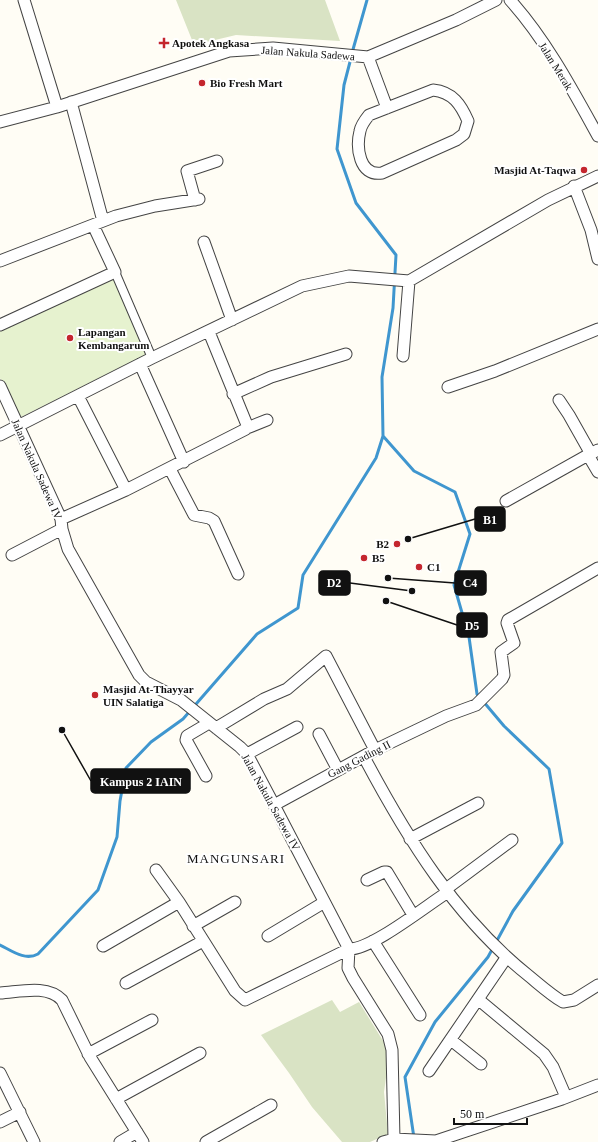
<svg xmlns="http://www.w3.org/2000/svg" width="598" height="1142" font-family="'Times New Roman',serif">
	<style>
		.cemetery { fill: #d9e3c4 }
		.pitch { fill: #e6f2cf }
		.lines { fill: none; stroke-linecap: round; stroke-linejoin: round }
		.stream { stroke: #3f96cf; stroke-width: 3 }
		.pedestrian-casing { stroke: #444; stroke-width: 10 }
		.minor-casing { stroke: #444; stroke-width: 13 }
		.pedestrian { stroke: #fff; stroke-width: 8 }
		.minor { stroke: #fff; stroke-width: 11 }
		.poi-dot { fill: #c4262e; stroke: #fff; stroke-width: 1.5 }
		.labels { text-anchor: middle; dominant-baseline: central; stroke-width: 4; stroke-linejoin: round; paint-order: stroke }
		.poi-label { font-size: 11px; font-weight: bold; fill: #111; stroke: #fff; text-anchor: start }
		.street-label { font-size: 11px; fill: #111; stroke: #fff }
		.quarter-label { font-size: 13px; letter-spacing: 1px; fill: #111; stroke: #fff }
		.leader { fill: none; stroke: #111; stroke-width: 1.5 }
		.callout-dot { fill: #111; stroke: #fff; stroke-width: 1.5 }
		.callout { fill: #111; stroke: #111; stroke-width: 1.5 }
		.callout-label { font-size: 12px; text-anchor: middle; font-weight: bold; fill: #fff }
	</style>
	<rect width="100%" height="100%" fill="#fffdf5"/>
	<path class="cemetery" d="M176,0H325L340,41L236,35L194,45Z
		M332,1000L340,1012L359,1002L385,1044L389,1056L384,1092L388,1134L370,1142H342L312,1107L289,1073L261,1035Z"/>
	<path class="pitch" d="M113,276L147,354L19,418L0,378V322Z"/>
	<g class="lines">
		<path class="stream" d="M352,53L367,0
			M351,58L344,85L337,149L356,203L396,255L393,308L382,377L383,436L414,471L455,492L470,534L454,585L469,637L477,694L504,726L549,769L562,843L513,911L488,957L435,1022L405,1077L414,1138
			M0,945C12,951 25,961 38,954L98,890L117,837L120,801L126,768L151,742L183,719L257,634L298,608L303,575L376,458L383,436"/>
		<g class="pedestrian-casing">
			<path id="pedestrian" d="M115,272L152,358"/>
		</g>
		<g class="minor-casing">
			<path id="minor" d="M24,0L57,107
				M510,0C546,40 572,89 598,136
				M368,57L387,108
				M433,90C453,92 461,105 468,121L464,134L456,140L382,173C359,177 356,147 360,131C361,125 365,120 369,115Z
				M71,102L103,221
				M0,122L57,107L229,51L273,48L368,57L456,20L496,0
				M574,186L591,230L598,259
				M195,200L187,171L217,161
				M204,242L232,320
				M0,261L116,216L155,206L199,199
				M0,325L115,272L93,225
				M403,356L409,281
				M140,364L184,462
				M0,386L61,519L62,529L68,549L139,675L146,682L181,700L240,747L247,754L274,805L349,949L348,968L353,978L388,1034L392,1050L394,1139
				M448,387L495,371L598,329
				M233,394L271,377L346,354
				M78,396L126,490
				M559,400L569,415L591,454
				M247,428L267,420
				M0,435L152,358L302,286L349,276L409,281L548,200L598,176
				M598,450L588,455L598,472
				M170,469L194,515L209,518L214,521L238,574
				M506,501L588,455
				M61,519L126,490L246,429L247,425L209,332
				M12,555L62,529
				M216,728L264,699L287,689L326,656L375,750
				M319,734L338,770
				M247,754L297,727
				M364,757C407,838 456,918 529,976C540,985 551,995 563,1002L574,1000L598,985
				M206,776L186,740L187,736L209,723
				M274,805L375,750L446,716L476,705L502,679L504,675L501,652L514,643L507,623L508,620L598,568
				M410,839L478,803
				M156,870L179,902
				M367,880L384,872H387L413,915
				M446,889L512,840
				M193,926L235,902
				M268,936L323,903
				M373,941L420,1015
				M103,946L179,902L235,991L245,1000L349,949C371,950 427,905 448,892
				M126,983L203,941
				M0,993C19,992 47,984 62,1000L90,1057L143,1142
				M479,1000L544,1054L553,1067L566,1097
				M451,1040L481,1064
				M88,1054L152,1020
				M429,1071L506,958
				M0,1073L34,1142
				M116,1099L200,1053
				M0,1122L20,1112
				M120,1142L137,1132
				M206,1142L271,1105
				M383,1142L394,1139L436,1141L562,1099L598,1085"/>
		</g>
		<use href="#pedestrian" class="pedestrian"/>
		<use href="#minor" class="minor"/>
	</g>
	<g class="poi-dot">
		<path d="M162 37h4v4h4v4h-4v4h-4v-4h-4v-4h4z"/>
		<circle cx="202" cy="83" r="4"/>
		<circle cx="584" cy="170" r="4"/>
		<circle cx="70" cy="338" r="4"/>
		<circle cx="397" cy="544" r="4"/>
		<circle cx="364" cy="558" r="4"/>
		<circle cx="419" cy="567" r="4"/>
		<circle cx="95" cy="695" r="4"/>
	</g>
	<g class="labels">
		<g class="poi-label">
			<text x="172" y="43">Apotek Angkasa</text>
			<text x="210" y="83">Bio Fresh Mart</text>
			<text x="576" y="170" text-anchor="end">Masjid At-Taqwa</text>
			<text x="78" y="332">Lapangan<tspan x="78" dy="13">Kembangarum</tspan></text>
			<text x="389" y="544" text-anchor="end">B2</text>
			<text x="372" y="558">B5</text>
			<text x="427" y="567">C1</text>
			<text x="103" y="689">Masjid At-Thayyar<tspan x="103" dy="13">UIN Salatiga</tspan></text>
		</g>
		<g class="street-label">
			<text transform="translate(308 53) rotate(4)">Jalan Nakula Sadewa</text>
			<text transform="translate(556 66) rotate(58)">Jalan Merak</text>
			<text transform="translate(37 469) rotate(66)">Jalan Nakula Sadewa IV</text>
			<text transform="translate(359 759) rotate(-27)">Gang Gading II</text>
			<text transform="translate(271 802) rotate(61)">Jalan Nakula Sadewa IV</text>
		</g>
		<g class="quarter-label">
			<text x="236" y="858">MANGUNSARI</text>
		</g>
	</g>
	<path class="leader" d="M408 539L475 519M412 591L350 583M388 578L455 583M386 601L457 625M62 730L91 781"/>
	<g class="callout-dot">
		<circle cx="408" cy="539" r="4"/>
		<circle cx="412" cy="591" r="4"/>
		<circle cx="388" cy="578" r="4"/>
		<circle cx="386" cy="601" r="4"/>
		<circle cx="62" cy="730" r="4"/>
	</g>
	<g class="callout">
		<rect x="475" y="507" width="30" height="24" rx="4"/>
		<rect x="319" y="571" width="31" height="24" rx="4"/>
		<rect x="455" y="571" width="31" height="24" rx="4"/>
		<rect x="457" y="613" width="30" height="24" rx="4"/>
		<rect x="91" y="769" width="99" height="24" rx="4"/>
	</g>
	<g class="callout-label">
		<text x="490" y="524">B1</text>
		<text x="334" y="587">D2</text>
		<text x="470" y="587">C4</text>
		<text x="472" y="630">D5</text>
		<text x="141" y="786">Kampus 2 IAIN</text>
	</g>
	<path d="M454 1118v6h73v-6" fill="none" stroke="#111111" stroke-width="2"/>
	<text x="460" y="1118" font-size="12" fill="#111111" stroke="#ffffff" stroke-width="3" paint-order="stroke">50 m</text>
</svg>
